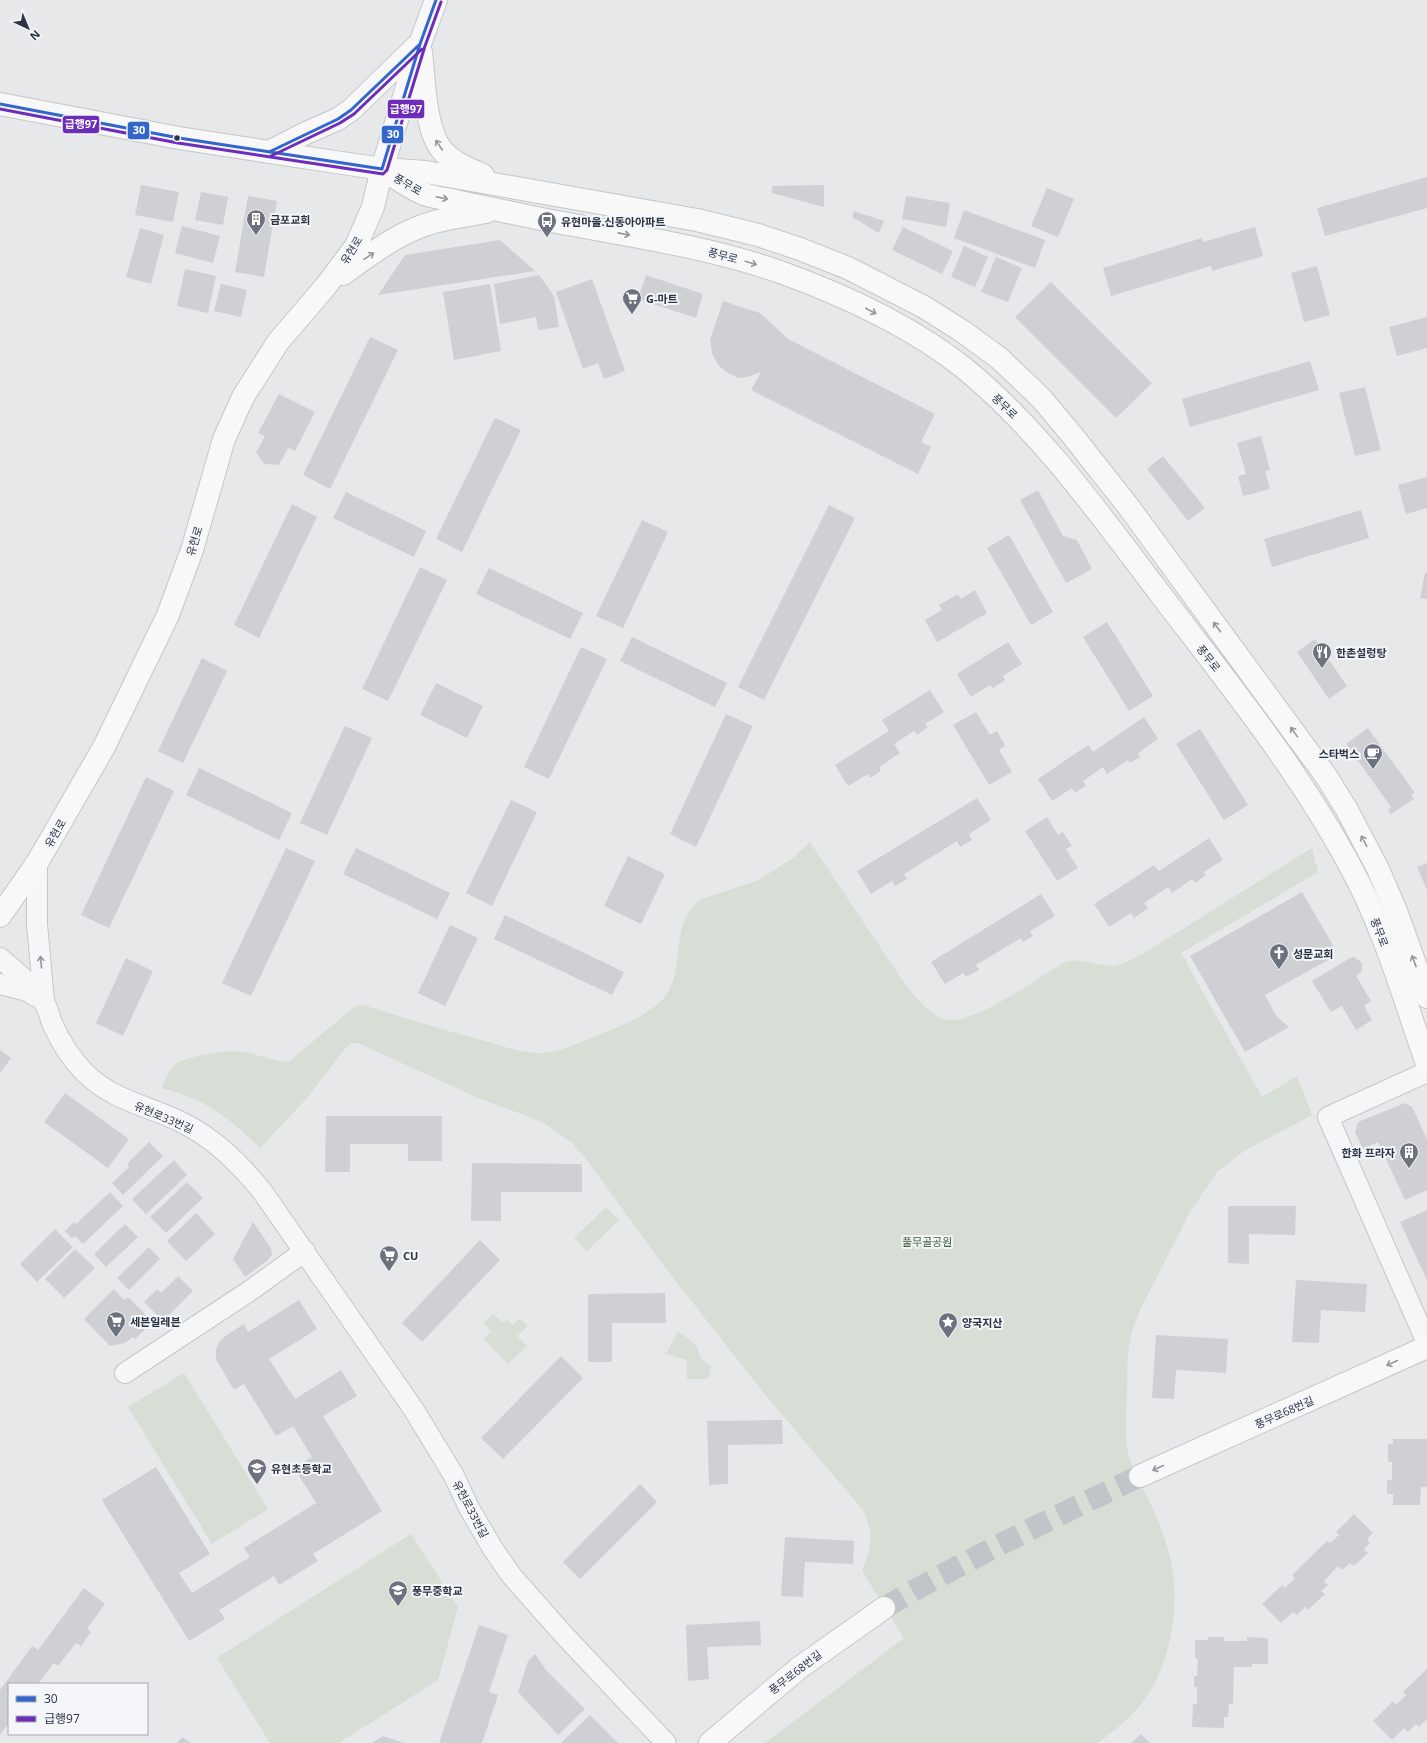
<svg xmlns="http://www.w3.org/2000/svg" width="1427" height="1743" font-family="'Open Sans','Noto Sans KR',sans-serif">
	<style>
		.green { fill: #d6ded6 }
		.building { fill: #ced0d3 }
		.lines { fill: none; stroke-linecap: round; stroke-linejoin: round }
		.secondary-tunnel { stroke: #c1c4c9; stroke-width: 22; stroke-dasharray: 22 11; stroke-linecap: butt }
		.street-casing { stroke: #c4c6c8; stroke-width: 22 }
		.secondary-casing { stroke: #c4c6c8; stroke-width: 24 }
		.street { stroke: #f5f6f7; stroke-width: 20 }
		.secondary { stroke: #f8f8f8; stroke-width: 22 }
		.bus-1-casing { stroke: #f4f6f9; stroke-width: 6 }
		.bus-2-casing { stroke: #f4f6f9; stroke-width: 6 }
		.bus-1 { stroke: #36c; stroke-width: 3 }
		.bus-2 { stroke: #6e2db9; stroke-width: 3 }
		.oneway { stroke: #92969e }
		.oneway2 { stroke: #90959e }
		.bus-dot { fill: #2b3445; stroke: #f4f6f9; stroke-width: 1.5 }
		.labels { text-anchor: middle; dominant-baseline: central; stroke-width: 4; stroke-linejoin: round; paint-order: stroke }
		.street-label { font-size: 11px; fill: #2b3445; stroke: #f4f6f9 }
		.poi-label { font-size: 11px; font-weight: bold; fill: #2b3445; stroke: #f4f6f9; text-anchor: start }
		.park-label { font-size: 11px; fill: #3f6138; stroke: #f4f6f9 }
		.line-badge { stroke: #f4f6f9; stroke-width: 1.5 }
		.badge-label { font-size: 11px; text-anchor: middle; font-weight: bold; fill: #fff }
	</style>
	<rect width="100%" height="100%" fill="#e6e8ea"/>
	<path class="green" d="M810,842C832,875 854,908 876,941C891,963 905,986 923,1005C930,1012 939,1019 949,1020C976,1023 1038,978 1063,963C1082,956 1093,966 1112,966C1124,965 1135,958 1146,952L1312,848L1318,872L1181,953L1262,1097L1297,1076L1312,1115L1244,1151L1217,1172L1190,1212L1140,1310C1137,1318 1133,1327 1131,1335C1126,1354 1128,1374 1127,1393C1127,1415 1123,1441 1131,1462C1137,1478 1146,1493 1153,1509C1160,1524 1166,1541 1170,1557C1182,1605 1170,1673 1137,1709C1125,1722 1111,1733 1098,1743H765L904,1638L862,1571C872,1545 875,1534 862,1509L767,1397L667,1270L586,1159L571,1142L544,1123L527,1116L478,1098L358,1043H352L347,1046L306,1099L260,1148C240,1129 220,1110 194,1099C183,1094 172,1091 162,1088C165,1079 169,1070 176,1064C186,1056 232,1049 245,1052C260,1054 275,1063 290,1061L355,1006L363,1005C404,1018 444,1030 485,1041C503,1046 526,1055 545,1053C566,1050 588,1039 608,1031C625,1025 655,1011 666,995C687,965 668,921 702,899L759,880L793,858Z
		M606,1207L619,1220L587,1251L574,1238Z
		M493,1314L503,1323L507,1319L513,1325L520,1318L528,1326L517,1336L527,1346L508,1364L483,1339L491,1331L483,1323Z
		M678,1331L696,1345L702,1360L711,1366L708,1379H687V1360L666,1354Z
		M184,1373L268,1509L212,1544L128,1407Z
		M411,1534L458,1607L438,1680L339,1743H270L217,1658Z"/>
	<path class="building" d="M1427,177V208L1325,236L1317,208Z
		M141,185L179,192L173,222L135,215Z
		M824,185V207L772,193V186Z
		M1047,188L1074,199L1058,237L1031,226Z
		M201,192L228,197L223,225L195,220Z
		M248,196L277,201L264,277L235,272Z
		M906,196L950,203L946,227L902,219Z
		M964,210L1045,240L1035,268L954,238Z
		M854,211L884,221L879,233L852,217Z
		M182,226L220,236L213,263L175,253Z
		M903,227L953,251L942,274L892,250Z
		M1255,227L1263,256L1212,271L1211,266L1111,296L1103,268L1202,238L1203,242Z
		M140,228L164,235L151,284L126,277Z
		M500,240L535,271L378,295L405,255Z
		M964,246L988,257L975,287L951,277Z
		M996,257L1022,268L1008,302L981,292Z
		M1317,266L1330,315L1304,322L1291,273Z
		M185,269L216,276L208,313L177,306Z
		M539,275L554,296L559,327L538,330L536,317L500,324L494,284Z
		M646,275L703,294L696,318L638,299Z
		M592,279L625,371L604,379L598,363L583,369L556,292Z
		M1051,282L1152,383L1116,418L1015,317Z
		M221,284L247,290L241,317L214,311Z
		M490,284L501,351L454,360L443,292Z
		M723,301L760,313L788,339L935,414L921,442L931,447L918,474L751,390L761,372L748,377L738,378L728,373L718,365L712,353L710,340Z
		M1427,317V348L1397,356L1389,327Z
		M370,337L398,350L330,489L303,475Z
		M1310,361L1319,390L1190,427L1182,399Z
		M1365,387L1381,450L1355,456L1339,393Z
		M279,394L315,412L295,451L288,448L279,465L265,464L256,453L265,436L258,433Z
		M495,418L521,430L462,552L436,539Z
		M1261,436L1270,470L1265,471L1270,489L1243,496L1238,476L1246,474L1237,443Z
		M1163,456L1205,508L1188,521L1147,469Z
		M1427,477V508L1406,514L1398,485Z
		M1038,490L1063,536L1077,540L1092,569L1066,583L1020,500Z
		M346,492L426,531L414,557L333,518Z
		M292,504L317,517L259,638L234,625Z
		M829,505L855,518L764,700L738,687Z
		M1361,510L1369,538L1272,567L1264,539Z
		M642,520L668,532L623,628L596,616Z
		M1009,535L1053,612L1031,625L987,548Z
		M420,567L447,580L388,701L362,689Z
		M489,568L583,613L570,639L476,594Z
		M1425,573H1427V599L1420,598Z
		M975,590L987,613L937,642L925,620L942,610L939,605L958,594L961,599Z
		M1107,622L1153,696L1129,711L1083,637Z
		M632,637L727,683L715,707L620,661Z
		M1315,639L1347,686L1329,699L1297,652Z
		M1008,642L1022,664L1003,676L1005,680L993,688L990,685L971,697L957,674Z
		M581,647L607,659L549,779L524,767Z
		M202,658L227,671L183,763L158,751Z
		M436,683L483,706L467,738L420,715Z
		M930,690L944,712L925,724L928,727L917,735L914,731L894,744L900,753L879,767L881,771L870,778L868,774L848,786L835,765L889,731L882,720Z
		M976,712L990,735L997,731L1005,746L999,750L1012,772L989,785L953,725Z
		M726,714L753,726L696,847L670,834Z
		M1144,717L1158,739L1138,753L1140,757L1130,763L1128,760L1107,774L1103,767L1083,781L1086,786L1075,793L1072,788L1052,801L1038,779L1088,745L1093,752Z
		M345,726L372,738L327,835L300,823Z
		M1368,728L1415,793L1411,795L1414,799L1391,814L1388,810L1391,807L1346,744Z
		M1200,729L1248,805L1224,820L1176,744Z
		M199,768L292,813L279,840L186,795Z
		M146,777L174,791L109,928L81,915Z
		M977,798L991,820L969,834L972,840L960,847L957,841L904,874L907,879L895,886L892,881L871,894L857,871Z
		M511,800L537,812L492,906L466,893Z
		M1047,817L1058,835L1063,832L1072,846L1066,849L1078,868L1057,881L1025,831Z
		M1209,838L1223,860L1204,872L1206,875L1195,883L1192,879L1172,893L1168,887L1144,903L1148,908L1134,918L1131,913L1109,927L1094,904L1154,865L1159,871Z
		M286,848L315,861L251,996L222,983Z
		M356,848L450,893L437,919L343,874Z
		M628,856L665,874L641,924L604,906Z
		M1427,863V890L1417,867Z
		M1302,892L1333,945L1330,959L1265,995L1276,1016L1289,1027L1245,1052L1190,956Z
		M1041,894L1055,916L1030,931L1033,936L1023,942L1021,938L976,965L979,970L966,977L963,973L945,984L931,962Z
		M505,915L624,972L612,995L494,939Z
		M450,925L478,938L445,1006L418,993Z
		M1354,957L1360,961L1362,964V971L1356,976L1371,1001L1364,1006L1372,1020L1356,1030L1342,1006L1331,1012L1312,981L1350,958Z
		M126,958L153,971L123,1036L96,1023Z
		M0,1050L11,1058L0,1073Z
		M65,1093L129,1139L108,1168L44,1122Z
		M1405,1103L1412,1107L1427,1139V1190L1405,1200L1378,1142L1363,1149L1355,1132L1358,1122Z
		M326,1116H442V1161H408V1144H350V1172H325Z
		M149,1142L163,1156L123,1195L112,1183L129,1167L127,1164Z
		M174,1160L187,1175L146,1214L132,1199Z
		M472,1163L582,1164V1192H501V1221H471Z
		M187,1182L203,1198L166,1233L150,1217Z
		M110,1192L123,1206L83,1244L75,1236L72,1238L65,1231L74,1222L76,1224Z
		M1228,1206H1296L1295,1235L1249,1234V1264L1228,1263Z
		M1427,1210V1280L1400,1222Z
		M196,1213L215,1234L186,1261L167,1241Z
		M253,1222L271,1248L272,1255L268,1260L245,1277L233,1259Z
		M125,1224L138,1237L106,1267L94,1254Z
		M55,1229L73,1247L37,1282L20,1264Z
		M480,1240L500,1260L422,1342L402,1323Z
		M149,1247L160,1259L129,1290L117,1278Z
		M75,1249L95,1268L64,1298L45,1279Z
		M178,1276L193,1291L163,1321L144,1302L157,1289L161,1293Z
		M1296,1280L1367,1284L1365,1312L1321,1310L1319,1343L1292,1342Z
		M114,1289L124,1300L128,1297L153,1322L135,1339L133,1337L125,1343L110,1346L84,1319Z
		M665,1293L666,1323H612V1362H588V1294Z
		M299,1300L317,1329L269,1359L295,1399L341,1370L357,1396L323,1416L382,1511L313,1554L318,1561L279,1585L274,1576L219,1610L225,1619L189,1641L102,1500L156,1467L210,1554L179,1573L192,1593L250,1557L244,1548L316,1503L294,1468L312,1457L293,1426L276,1436L244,1384L234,1390L216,1359V1349L220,1341L227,1335L244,1324L248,1332Z
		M1156,1335L1228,1339L1226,1373L1176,1370L1174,1399L1152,1398Z
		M561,1356L583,1378L503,1459L481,1438Z
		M782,1420L783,1444L728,1445V1484L709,1485L707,1421Z
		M1393,1439H1427V1487H1421L1420,1505H1393V1494H1387V1480H1392V1462H1388V1444H1393Z
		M640,1484L657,1502L580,1579L563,1562Z
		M1354,1514L1373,1533L1367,1539L1370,1543L1364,1549L1368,1553L1354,1566L1350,1563L1342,1570L1338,1566L1324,1581L1328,1585L1321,1591L1325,1594L1308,1610L1305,1607L1297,1615L1293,1612L1281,1623L1262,1604L1282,1585L1285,1588L1295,1578L1292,1575L1327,1541L1330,1543L1339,1535L1336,1532Z
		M785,1537L854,1541L853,1564L805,1562L803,1597L781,1596Z
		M84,1588L105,1604L87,1629L91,1632L81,1646L76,1643L58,1666L54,1663L38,1684H9V1723L0,1735V1690L32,1646L38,1650Z
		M760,1621L761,1645L707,1647L709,1679L688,1681L686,1625Z
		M479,1625L508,1635L489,1692L498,1695L482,1743H439Z
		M1208,1637H1224V1641H1247V1637L1268,1638V1664H1252V1667H1234L1233,1704H1229L1228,1717H1224V1728L1192,1727L1193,1704H1197V1687H1194V1676H1197L1198,1659L1195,1658V1640H1208Z
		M535,1654L546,1670L585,1709L558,1735L518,1692L528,1661Z
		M1427,1669V1719L1419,1727L1416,1724L1408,1732L1404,1728L1392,1740L1373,1721L1393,1701L1396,1705L1406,1695L1403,1692Z
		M590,1715L618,1743H561Z
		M1141,1734L1150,1743H1131Z
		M383,1736L404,1743H372Z
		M182,1737L191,1743H177Z"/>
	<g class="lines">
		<path class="secondary-tunnel" d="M884,1608C967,1559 1053,1518 1140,1476"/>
		<g class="street-casing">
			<path id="street" d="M37,863V924L44,1001
				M0,958C15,971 32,984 43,1001C48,1007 49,1016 52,1023C60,1041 71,1059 85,1073C114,1101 146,1105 179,1121C213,1137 238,1162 262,1191L414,1410L454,1476L469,1508L493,1549L511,1575L563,1634L666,1743
				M0,984L27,991L35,996
				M1427,1072L1328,1117L1427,1343
				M125,1373L251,1290L305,1251"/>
		</g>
		<g class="secondary-casing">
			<path id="secondary" d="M421,52C424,79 425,128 441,149C451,162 469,169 483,175
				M0,104L179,138L269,152L382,169L426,172L697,220L758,235L800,249L848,268L924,307L962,331L999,358L1041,398L1072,435L1128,506L1326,776L1347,810L1378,869L1396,911L1427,997
				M269,152L306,133L338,119L351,110L419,44
				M386,172C398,179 411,189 424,194C435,198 449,199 460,202C489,208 518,214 546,220C625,235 707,246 783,273C846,296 911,326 964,368C1042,432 1101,516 1161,595C1232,688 1307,780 1360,885C1388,942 1406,1004 1427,1064
				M343,274C368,256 394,236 422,226C443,218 465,216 486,212
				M0,916L37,863L104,747L168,615L192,550L224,439L243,397L278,342L326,286L356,246L373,207L382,169L420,44L436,0
				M1140,1476L1427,1347
				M710,1743L799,1668L884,1608"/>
		</g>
		<use href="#street" class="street"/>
		<use href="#secondary" class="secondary"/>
		<g class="bus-1-casing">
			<path id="bus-1" d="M0,104L179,138L382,169L420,44L436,0
				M269,152L338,119L351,110L419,45"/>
		</g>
		<g class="bus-2-casing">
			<path id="bus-2" d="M0,109L178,143L383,174L387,170L425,46L441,2
				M271,156L340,123L354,114L422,49"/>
		</g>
		<use href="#bus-1" class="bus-1"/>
		<use href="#bus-2" class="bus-2"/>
	</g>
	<defs><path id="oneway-shaft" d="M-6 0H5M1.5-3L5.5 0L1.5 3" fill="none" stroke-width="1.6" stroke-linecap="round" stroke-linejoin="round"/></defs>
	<g class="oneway">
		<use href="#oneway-shaft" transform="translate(439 145) rotate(-124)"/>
		<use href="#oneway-shaft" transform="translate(442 198) rotate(12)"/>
		<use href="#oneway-shaft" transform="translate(624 234) rotate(11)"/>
		<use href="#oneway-shaft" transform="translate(369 256) rotate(-34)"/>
		<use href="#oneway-shaft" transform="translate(751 263) rotate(17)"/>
		<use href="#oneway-shaft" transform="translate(871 311) rotate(28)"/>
		<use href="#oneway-shaft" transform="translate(1217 627) rotate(-126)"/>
		<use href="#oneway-shaft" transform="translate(1294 732) rotate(-126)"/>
		<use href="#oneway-shaft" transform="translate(1364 841) rotate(-118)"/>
		<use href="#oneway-shaft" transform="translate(1414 961) rotate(-110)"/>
		<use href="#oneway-shaft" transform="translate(1392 1363) rotate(155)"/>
		<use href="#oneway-shaft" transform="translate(1158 1468) rotate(156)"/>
	</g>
	<use class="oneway2" href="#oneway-shaft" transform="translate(41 962) rotate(-95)"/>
	<defs>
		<g id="building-pin" transform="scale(1)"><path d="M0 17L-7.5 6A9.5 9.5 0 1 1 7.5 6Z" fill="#6c737f" stroke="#f4f6f9"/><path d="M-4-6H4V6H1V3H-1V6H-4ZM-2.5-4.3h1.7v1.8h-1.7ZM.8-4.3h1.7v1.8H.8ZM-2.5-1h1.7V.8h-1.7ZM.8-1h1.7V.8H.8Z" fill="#fff"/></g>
		<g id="bus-pin" transform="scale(1)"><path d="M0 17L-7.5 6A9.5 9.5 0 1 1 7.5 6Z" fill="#6c737f" stroke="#f4f6f9"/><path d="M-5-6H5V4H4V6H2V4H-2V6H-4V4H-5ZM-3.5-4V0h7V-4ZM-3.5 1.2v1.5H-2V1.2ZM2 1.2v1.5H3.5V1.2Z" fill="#fff"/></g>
		<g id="supermarket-pin" transform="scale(1)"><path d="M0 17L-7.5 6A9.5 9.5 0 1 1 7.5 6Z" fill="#6c737f" stroke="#f4f6f9"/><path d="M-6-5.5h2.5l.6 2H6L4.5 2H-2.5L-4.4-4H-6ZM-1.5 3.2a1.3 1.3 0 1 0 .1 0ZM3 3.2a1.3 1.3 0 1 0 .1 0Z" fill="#fff"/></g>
		<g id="restaurant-pin" transform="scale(1)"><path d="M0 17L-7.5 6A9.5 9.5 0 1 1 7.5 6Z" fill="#6c737f" stroke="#f4f6f9"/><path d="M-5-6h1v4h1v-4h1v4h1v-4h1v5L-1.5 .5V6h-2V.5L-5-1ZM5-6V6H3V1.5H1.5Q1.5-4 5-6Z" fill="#fff"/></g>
		<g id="cafe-pin" transform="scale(1)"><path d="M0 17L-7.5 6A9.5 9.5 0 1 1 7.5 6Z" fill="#6c737f" stroke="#f4f6f9"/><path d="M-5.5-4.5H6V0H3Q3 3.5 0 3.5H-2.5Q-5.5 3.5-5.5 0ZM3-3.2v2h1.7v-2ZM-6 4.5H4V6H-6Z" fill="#fff"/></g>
		<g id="church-pin" transform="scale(1)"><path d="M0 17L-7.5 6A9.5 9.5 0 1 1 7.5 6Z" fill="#6c737f" stroke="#f4f6f9"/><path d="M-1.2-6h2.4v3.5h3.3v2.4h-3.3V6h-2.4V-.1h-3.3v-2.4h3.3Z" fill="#fff"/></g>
		<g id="sight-pin" transform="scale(1)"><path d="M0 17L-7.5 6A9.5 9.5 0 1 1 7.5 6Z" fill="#6c737f" stroke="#f4f6f9"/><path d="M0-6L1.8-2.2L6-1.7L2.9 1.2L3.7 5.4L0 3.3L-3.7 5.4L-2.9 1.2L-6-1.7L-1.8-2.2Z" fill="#fff"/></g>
		<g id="school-pin" transform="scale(1)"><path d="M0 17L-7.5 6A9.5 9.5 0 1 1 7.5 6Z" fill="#6c737f" stroke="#f4f6f9"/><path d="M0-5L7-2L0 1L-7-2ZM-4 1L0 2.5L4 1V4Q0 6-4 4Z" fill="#fff"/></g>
	</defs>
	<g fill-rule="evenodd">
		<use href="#building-pin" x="256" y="219"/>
		<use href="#bus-pin" x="547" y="221"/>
		<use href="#supermarket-pin" x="632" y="298"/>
		<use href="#restaurant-pin" x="1322" y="652"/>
		<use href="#cafe-pin" x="1373" y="753"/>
		<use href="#church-pin" x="1279" y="953"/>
		<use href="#building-pin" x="1409" y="1152"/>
		<use href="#supermarket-pin" x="389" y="1255"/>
		<use href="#supermarket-pin" x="116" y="1321"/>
		<use href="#sight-pin" x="948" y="1322"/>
		<use href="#school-pin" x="257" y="1468"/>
		<use href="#school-pin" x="398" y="1590"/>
	</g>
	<circle class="bus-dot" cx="177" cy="138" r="3.5"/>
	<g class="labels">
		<g class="street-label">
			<text transform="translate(408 184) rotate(30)">풍무로</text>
			<text transform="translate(351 250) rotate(-58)">유현로</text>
			<text transform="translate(723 255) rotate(15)">풍무로</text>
			<text transform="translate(1005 406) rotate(44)">풍무로</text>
			<text transform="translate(194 541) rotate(-73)">유현로</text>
			<text transform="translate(1209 658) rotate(52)">풍무로</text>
			<text transform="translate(55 833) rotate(-60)">유현로</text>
			<text transform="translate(1380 932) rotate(69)">풍무로</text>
			<text transform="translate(164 1117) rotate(23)">유현로33번길</text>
			<text transform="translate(1284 1412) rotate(-24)">풍무로68번길</text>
			<text transform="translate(471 1509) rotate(62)">유현로33번길</text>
			<text transform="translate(795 1672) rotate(-38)">풍무로68번길</text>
		</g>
		<g class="poi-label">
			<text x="270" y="219">금포교회</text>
			<text x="561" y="221">유현마을.신동아아파트</text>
			<text x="646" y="298">G-마트</text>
			<text x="1336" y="652">한촌설렁탕</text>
			<text x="1359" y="753" text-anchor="end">스타벅스</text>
			<text x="1293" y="953">성문교회</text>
			<text x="1395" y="1152" text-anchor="end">한화 프라자</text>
			<text x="403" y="1255">CU</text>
			<text x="130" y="1321">세븐일레븐</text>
			<text x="962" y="1322">양국지산</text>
			<text x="271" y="1468">유현초등학교</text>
			<text x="412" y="1590">풍무중학교</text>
		</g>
		<g class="park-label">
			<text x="927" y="1241">풀무골공원</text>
		</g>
	</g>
	<g class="line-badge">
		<rect x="387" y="99" width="38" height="20" rx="4" fill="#6e2db9"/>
		<rect x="62" y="115" width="38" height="19" rx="4" fill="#6e2db9"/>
		<rect x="127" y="121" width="23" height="19" rx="4" fill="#36c"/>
		<rect x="381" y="125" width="23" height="19" rx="4" fill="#36c"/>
	</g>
	<g class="badge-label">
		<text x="406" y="113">급행97</text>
		<text x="81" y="128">급행97</text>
		<text x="139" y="134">30</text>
		<text x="393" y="138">30</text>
	</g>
	<rect x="8" y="1683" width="140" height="52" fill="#f4f6f9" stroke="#a4a8b1"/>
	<rect x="16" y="1696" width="20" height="6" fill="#3366cc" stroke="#a4a8b1"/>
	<text x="44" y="1703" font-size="12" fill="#2b3445">30</text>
	<rect x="16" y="1716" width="20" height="6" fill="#6e2db9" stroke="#a4a8b1"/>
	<text x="44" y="1723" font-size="12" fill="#2b3445">급행97</text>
	<g transform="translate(28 28) rotate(136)" stroke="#f4f6f9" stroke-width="3" paint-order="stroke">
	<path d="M0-3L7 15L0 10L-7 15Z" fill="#2b3445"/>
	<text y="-6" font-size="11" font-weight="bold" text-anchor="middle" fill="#2b3445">N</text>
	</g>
</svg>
